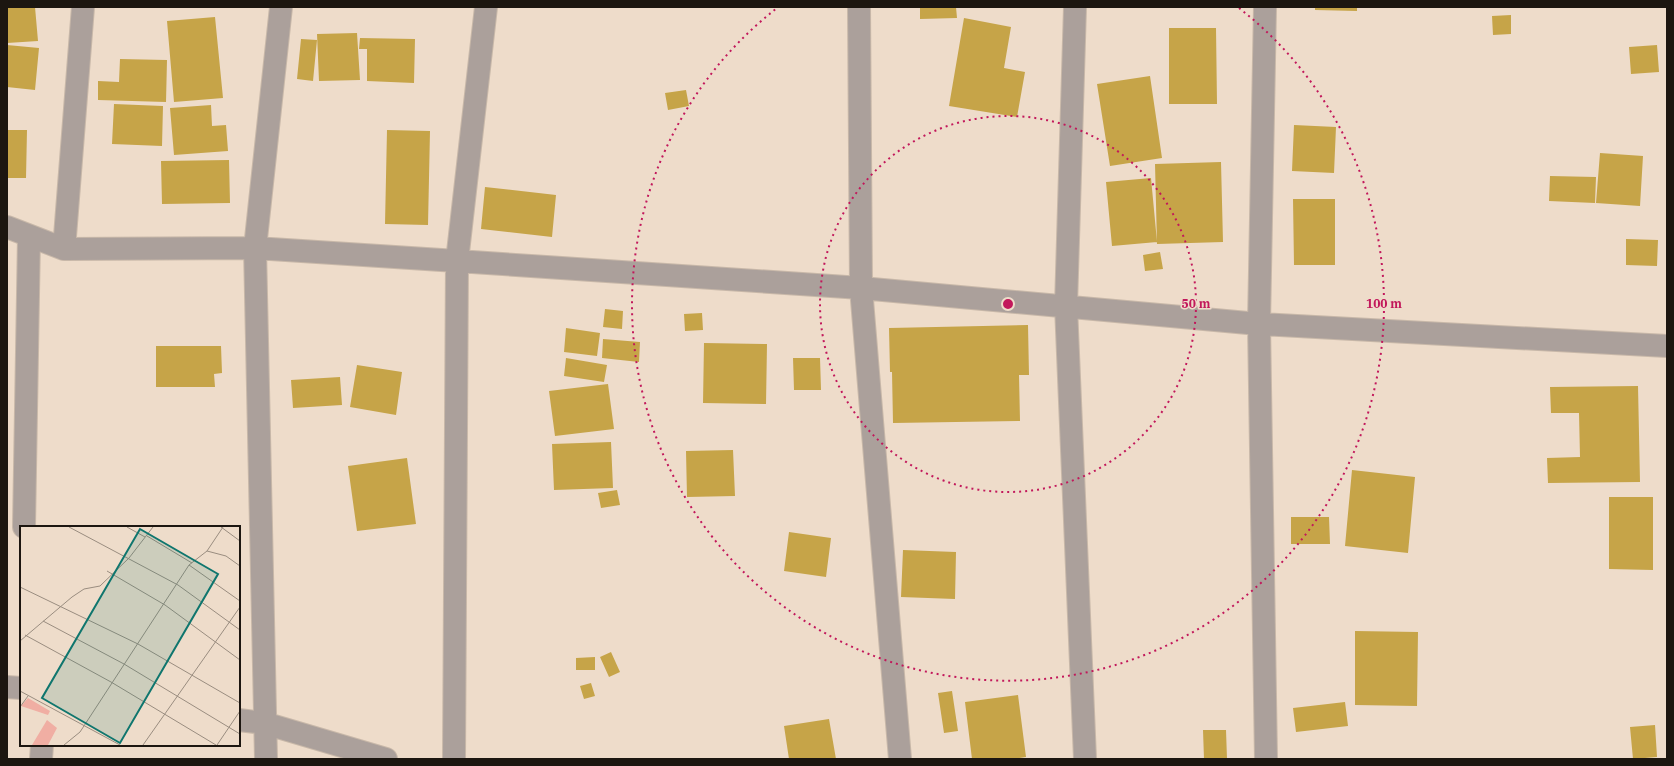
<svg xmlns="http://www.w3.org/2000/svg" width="1674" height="766" font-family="'IBM Plex Serif',serif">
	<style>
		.building { fill: #c6a448 }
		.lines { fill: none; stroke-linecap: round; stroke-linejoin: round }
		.minor-casing { stroke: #c8b8a9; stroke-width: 24 }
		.minor { stroke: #aba09b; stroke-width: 22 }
		.ring { fill: none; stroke: #c2185b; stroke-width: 2; stroke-dasharray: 2 4 }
		.inset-road { fill: none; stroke: #9a8d80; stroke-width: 1 }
		.view { fill: #0f766e; fill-opacity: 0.15; stroke: #0f766e; stroke-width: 2 }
		.inset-edge { fill: none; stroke: #1c1610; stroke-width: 2 }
		.centre { fill: #c2185b; stroke: #eedcca; stroke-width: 2 }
		.ring-label { font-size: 12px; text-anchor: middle; font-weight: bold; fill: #c2185b; stroke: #eedcca; stroke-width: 3; stroke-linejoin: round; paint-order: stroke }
	</style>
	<rect width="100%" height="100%" fill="#eedcca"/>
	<path class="building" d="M7,7H35L38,41L7,43Z
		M920,7H956L957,18L920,19Z
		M1315,7H1357V11L1315,10Z
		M1511,15V34L1493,35L1492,16Z
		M215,17L223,98L174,102L167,21Z
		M964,18L1011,27L1004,68L1025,72L1017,117L949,106Z
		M1169,28H1216L1217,104H1169Z
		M357,33L360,80L319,81L317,34Z
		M360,38L415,39L414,83L367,81V49H359Z
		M301,39L317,40L313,81L297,79Z
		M7,45L39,48L35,90L7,87Z
		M1657,45L1659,72L1631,74L1629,47Z
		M120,59L167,60L166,102L98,100V81L119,82Z
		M1150,76L1162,158L1110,166L1097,84Z
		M686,90L689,106L668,110L665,93Z
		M114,104L163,106L162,146L112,144Z
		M211,105L212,126L226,125L228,151L174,155L170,108Z
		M1294,125L1336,127L1334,173L1292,171Z
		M7,130H27L26,178H7Z
		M387,130L430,131L428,225L385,224Z
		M1600,153L1643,156L1640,206L1596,203Z
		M229,160L230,203L162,204L161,161Z
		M1221,162L1223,242L1157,244L1155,164Z
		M1550,176L1596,177L1595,203L1549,201Z
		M1151,178L1157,242L1112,246L1106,182Z
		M485,187L556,195L552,237L481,229Z
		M1293,199H1335V265H1294Z
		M1626,239L1658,240L1657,266L1626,265Z
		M1160,252L1163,269L1145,271L1143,255Z
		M605,309L623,311L622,329L603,327Z
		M702,313L703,330L685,331L684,314Z
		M1028,325L1029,375H1019L1020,421L893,423L892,372H890L889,328Z
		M566,328L600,333L597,356L564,352Z
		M603,339L640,342L639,362L602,358Z
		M704,343L767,344L766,404L703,403Z
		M156,346H221L222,373L214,374L215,387H156Z
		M566,358L607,365L604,382L564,376Z
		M793,358H820L821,390H794Z
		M357,365L402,372L396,415L350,407Z
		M340,377L342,405L293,408L291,380Z
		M608,384L614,429L555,436L549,391Z
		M1638,386L1640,482L1548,483L1547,458L1580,457L1579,413H1551L1550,387Z
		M611,442L613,488L554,490L552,444Z
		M733,450L735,496L687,497L686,451Z
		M407,458L416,524L357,531L348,466Z
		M1352,470L1415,477L1408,553L1345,546Z
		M617,490L620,505L601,508L598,493Z
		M1609,497H1653V570L1609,569Z
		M1291,517H1329L1330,544H1291Z
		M789,532L831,538L826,577L784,571Z
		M903,550L956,552L955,599L901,597Z
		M1355,631L1418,632L1417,706L1355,705Z
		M611,652L620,672L609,677L600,657Z
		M595,657V670H576V658Z
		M591,683L595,696L584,699L580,686Z
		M952,691L958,731L944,733L938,693Z
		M1018,695L1026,757L1012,759H972L965,702Z
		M1345,702L1348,726L1296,732L1293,708Z
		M829,719L836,759H789L784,726Z
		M1655,725L1657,757L1633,759L1630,727Z
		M1203,730H1226L1227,759H1204Z"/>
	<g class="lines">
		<g class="minor-casing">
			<path id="minor" d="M859,7L861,288L900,759
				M1075,7L1066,306L1085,759
				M1265,7L1259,324L1266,759
				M7,227L64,249L255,248L457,261L861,288L1259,324L1667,346
				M64,249L83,7
				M24,527L29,236
				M7,687L21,688
				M239,720L264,723L386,759
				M41,759L42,745
				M266,759L255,248L281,7
				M454,759L457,261L486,7"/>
		</g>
		<use href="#minor" class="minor"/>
	</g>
	<g class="ring">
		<circle cx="1008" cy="304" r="188"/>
		<path d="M1239 8A376 376 0 1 1 777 8"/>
	</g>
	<g transform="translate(20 526)">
		<rect width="220" height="220" fill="#eedcca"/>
		<path d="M8,172L30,185L28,189L1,180ZM27,194L37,202L28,219H12Z" fill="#f0aea3"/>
		<path class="inset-road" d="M49,1L158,59L220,104M107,1L125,11M201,1L220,15M127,10L172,37M187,25L206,30L220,40M169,39L220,75M87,45L145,79L220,134M0,61L118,118L220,177M23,95L104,138L220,208M5,109L91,156L196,219M0,115L52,71L64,63L80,60L109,32L133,1M0,165L100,219M0,181L8,170M44,219L60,206L169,39L187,25L203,1M123,219L220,81M197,219L220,185"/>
		<path class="view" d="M120,3L198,48L100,217L22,172Z"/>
		<rect width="220" height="220" class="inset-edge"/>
	</g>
	<circle cx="1008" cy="304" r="6" class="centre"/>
	<g class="ring-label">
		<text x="1196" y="308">50 m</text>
		<text x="1384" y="308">100 m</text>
	</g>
	<rect width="1674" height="766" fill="none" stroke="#1c1610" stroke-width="16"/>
</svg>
